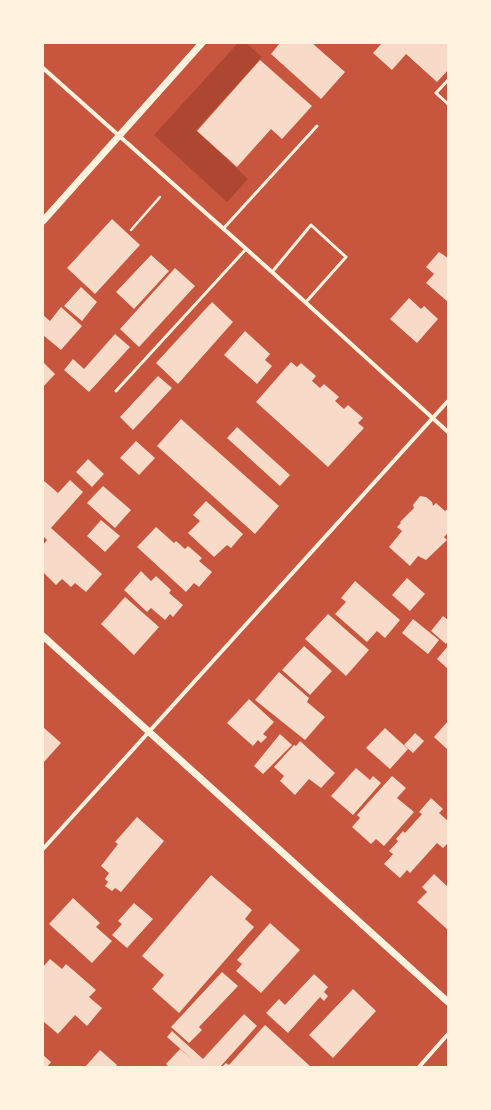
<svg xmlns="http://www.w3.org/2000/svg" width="491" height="1110" font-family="'Exo 2',sans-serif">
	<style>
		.green { fill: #ae4732 }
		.building { fill: #f7dbc8 }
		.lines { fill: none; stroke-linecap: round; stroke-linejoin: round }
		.path { stroke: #fff3e0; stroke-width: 2.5 }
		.service { stroke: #fff3e0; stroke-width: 3 }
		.minor { stroke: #fff3e0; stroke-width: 4 }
		.tertiary { stroke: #fff3e0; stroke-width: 7 }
	</style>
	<rect width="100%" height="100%" fill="#c8553d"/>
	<path class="green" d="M238,43H246L262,57L196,130L248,179L227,202L154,135Z"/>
	<path class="building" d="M280,43H312L345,72L321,99L271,54Z
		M382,43H448V70L437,82L406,54L392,70L373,53Z
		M260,60L312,106L282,139L271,129L237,167L197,131Z
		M112,219L140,245L95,294L67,268Z
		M439,252L448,258V302L426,283L434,274L426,267Z
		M151,255L169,271L134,309L116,292Z
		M175,268L195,286L139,347L120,329Z
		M81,287L97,302L82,321L64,306Z
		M409,298L421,309L424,306L438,319L417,343L390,319Z
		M212,302L233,322L178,384L156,363Z
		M61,307L82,326L61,350L43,335V315L50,321Z
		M245,331L270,354L265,360L272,366L257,384L224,355Z
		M115,334L130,347L89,392L64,370L73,359L84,369Z
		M43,362L55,374L43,387Z
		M291,362L297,367L301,363L316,376L312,381L320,388L324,384L339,397L335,401L344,409L348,405L363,418L358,423L364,428L328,467L256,402Z
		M158,376L172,388L133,430L120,417Z
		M181,419L279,506L255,534L157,446Z
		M237,427L290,475L280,486L227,438Z
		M136,441L155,458L139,475L120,458Z
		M88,459L104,474L92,487L76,472Z
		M43,480L58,493L70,480L83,492L51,528L102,574L86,592L75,583L71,587L62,579L56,585L43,572V545L47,540L43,536Z
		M103,486L131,510L115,528L87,503Z
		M420,496L426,497L432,502L433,506L436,503L445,511L448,509V533L444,537L447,540L426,560L418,556L410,566L389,547L402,531L397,527L401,523L400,522L414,508L413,505Z
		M206,501L243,534L231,548L227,545L214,557L188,533L200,521L193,515Z
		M101,520L120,536L105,552L87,536Z
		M156,527L174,543L176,541L185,549L188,546L202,558L199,561L212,572L199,587L194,583L186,592L137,547Z
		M141,571L151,581L156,576L171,590L169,593L183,605L173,617L170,614L165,620L151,608L147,612L124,590Z
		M407,578L425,594L410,611L392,595Z
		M355,581L400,620L385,638L377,631L367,642L335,614L346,602L341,598Z
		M125,597L159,627L134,655L101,624Z
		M328,614L369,650L346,676L305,639Z
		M443,616L448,620V641L446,644L431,631Z
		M413,619L439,640L428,654L402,633Z
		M304,646L332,671L310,695L282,670Z
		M448,646V669L437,659Z
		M279,672L309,698L307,702L325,717L305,740L255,700Z
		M249,699L274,722L263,734L267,737L261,743L258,740L253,746L227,723Z
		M448,721V750L434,737Z
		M43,727L61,743L43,763Z
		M385,728L408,749L390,769L366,748Z
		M415,733L424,741L413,753L404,745Z
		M280,734L292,745L263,774L254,766Z
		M300,741L335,773L321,788L309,779L295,795L280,781L284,776L274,767L294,745L296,746Z
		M356,768L370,780L373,776L381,783L353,815L331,796Z
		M392,776L406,788L397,798L414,812L384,846L376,839L371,844L352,827L360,818L357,815Z
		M431,798L443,809L439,813L448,821V843L443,848L437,843L410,873L407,870L400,878L384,864L393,854L389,851L398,841L396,839L403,831L405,833L422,814L419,812Z
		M137,817L164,841L121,892L115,888L112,891L105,886L108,882L105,879L109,873L101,866L118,844L115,842Z
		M434,874L448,887V930L417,902L427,892L422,887Z
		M211,875L252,910L245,919L254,927L179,1013L152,989L164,975L142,956Z
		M73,898L100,923L96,927L112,941L92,963L49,924Z
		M134,903L153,919L127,948L112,935L122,924L118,921Z
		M270,923L300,950L261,993L236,971L242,964L237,960Z
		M50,959L62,969L66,964L96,990L89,997L102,1008L87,1026L75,1015L58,1034L43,1021V967Z
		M222,972L238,986L199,1027L202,1030L189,1043L171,1027Z
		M314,974L328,987L324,992L328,996L324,1001L320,997L288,1033L266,1013L279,999L285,1005Z
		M353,989L376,1011L333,1058L309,1035Z
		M244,1014L257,1026L220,1067H169L166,1064L180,1049L193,1060L167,1037L172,1031L203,1059Z
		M265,1025L311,1067H222L226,1063L229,1065Z
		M100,1050L117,1065L115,1067H85Z
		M43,1055L51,1062L47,1067H43Z"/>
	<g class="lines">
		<path class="path" d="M131,230L160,197"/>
		<path class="service" d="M448,80L436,93L448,104
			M223,229L317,126
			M272,272L311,225L346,257L306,302
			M116,391L246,249"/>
		<path class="minor" d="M43,68L272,272L448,432
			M43,849L448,401
			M419,1067L448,1034"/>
		<path class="tertiary" d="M43,221L202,43
			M43,636L448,1002"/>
	</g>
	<rect width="491" height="1110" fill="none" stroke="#fff3e0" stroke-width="88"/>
</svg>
